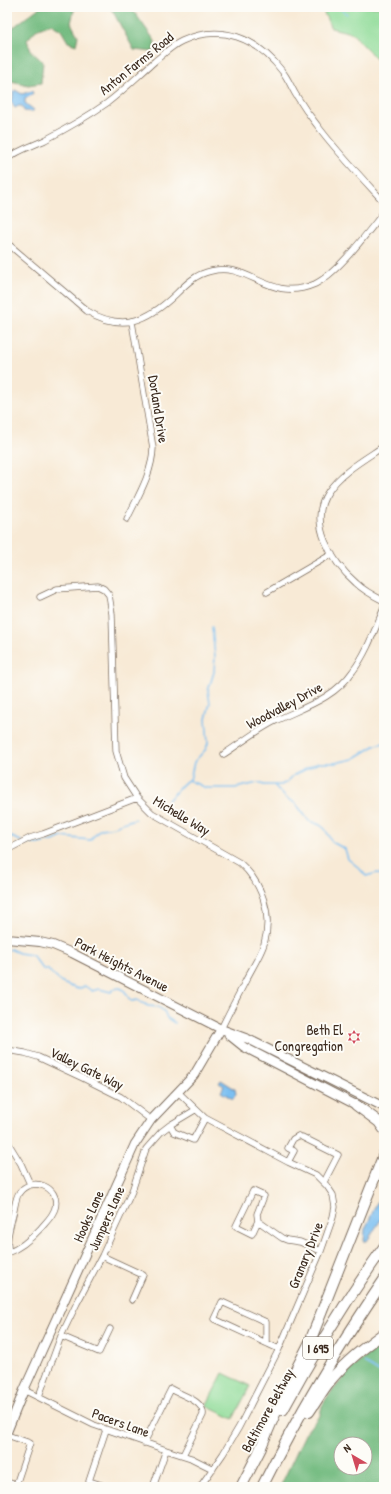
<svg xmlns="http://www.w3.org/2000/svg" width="391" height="1494" font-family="'Patrick Hand',sans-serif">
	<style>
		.green { fill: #8fdb98; stroke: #65825b }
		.forest { fill: #73bb80; stroke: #57724f; fill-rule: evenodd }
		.water { fill: #7bbff1; stroke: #5b7488 }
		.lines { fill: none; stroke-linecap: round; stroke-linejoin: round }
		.stream { stroke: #7bbff1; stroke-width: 1.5 }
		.street-casing { stroke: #7d6d5e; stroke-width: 7 }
		.secondary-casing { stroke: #7d6d5e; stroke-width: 10 }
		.highway-casing { stroke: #7d6d5e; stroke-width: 12 }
		.street { stroke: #fff; stroke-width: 5.5 }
		.secondary { stroke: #fff; stroke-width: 8 }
		.highway { stroke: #fff; stroke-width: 10 }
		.labels { text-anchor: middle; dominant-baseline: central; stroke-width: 4; stroke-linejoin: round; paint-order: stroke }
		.shield { fill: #fdfcf7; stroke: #75695f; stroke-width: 1 }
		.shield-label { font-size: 13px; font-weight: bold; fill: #3b2a1e }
		.street-label { font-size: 14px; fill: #3b2a1e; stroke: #fdfcf7 }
		.poi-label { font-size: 14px; fill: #3b2a1e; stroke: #fdfcf7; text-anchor: end }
	</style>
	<rect width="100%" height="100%" fill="#fdfcf7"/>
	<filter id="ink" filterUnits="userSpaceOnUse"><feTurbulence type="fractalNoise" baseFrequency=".025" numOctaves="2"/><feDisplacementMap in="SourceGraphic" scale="8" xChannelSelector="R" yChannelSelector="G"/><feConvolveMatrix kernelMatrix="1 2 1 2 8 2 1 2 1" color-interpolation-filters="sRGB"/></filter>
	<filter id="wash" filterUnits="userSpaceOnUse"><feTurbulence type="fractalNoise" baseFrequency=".012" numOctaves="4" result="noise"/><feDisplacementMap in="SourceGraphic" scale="16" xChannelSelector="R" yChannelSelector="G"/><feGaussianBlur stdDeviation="0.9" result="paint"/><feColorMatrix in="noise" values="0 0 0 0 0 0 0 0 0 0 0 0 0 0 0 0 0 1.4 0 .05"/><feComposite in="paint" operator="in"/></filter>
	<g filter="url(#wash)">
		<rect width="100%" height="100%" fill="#f8ead6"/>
		<path class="green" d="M318,7H384V58L380,63L352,33L331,28L323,11Z
			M223,1373L250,1386L233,1419L206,1406Z"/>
		<path class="forest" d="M40,7H79L74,10L71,23L78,36L76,45L68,42L61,30L51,24L36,30L27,40L31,51L43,62L41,83L28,85L7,80V32Z
			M107,7H135L134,12L155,41L153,52L134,50L112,10Z
			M384,1342V1487H280L306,1432L320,1415L322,1406L328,1396L351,1369ZM341,1444H365V1468H341Z"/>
		<path class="water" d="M15,90L22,94L32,91L33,94L25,99V103L34,110L32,112L24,111L22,106H18L16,108L14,107L11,100L13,99V94Z
			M221,1080L235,1089L236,1094L233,1099L221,1092L224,1086L219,1083Z
			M384,1187V1215L367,1241H364L365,1229Z"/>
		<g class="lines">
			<path class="stream" d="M338,7L347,14
				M7,93L14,92
				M190,780L194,762L206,749L208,743L206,719L210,703L208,691L214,672L215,657L212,627
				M274,785L286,798L295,803L300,809L309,821L320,825L325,829L332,842L345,849L348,859L359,868L366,876L377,873L384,875
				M167,801C173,796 183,782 188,780L206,788H235L258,783L264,785H281L287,782L294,775L318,763H335L353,759L376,745L384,743
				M7,835L21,841
				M24,843L37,844L53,841L62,837L90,840L100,829L115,827L119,824L135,819
				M7,951L10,949L19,953L32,955L43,969L48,970L62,983L78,989L85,986L92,991L99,989L111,992L113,989L120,988L124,990L130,1000L132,1001L138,1000L148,1006L158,1007L164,1011L167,1018L175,1023
				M364,1363L384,1375"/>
		</g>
	</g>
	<g filter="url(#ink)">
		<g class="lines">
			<g class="street-casing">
				<path id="street" d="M7,159C18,150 32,146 45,140C66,129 87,117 107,103C124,90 139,75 155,61C164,54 171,46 182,41C221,23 257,38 282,71C288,78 291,87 296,95C302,105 309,115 317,125C337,152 361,177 384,202
					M7,243L87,311C123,332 148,321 176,294C186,284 196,274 211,271C249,261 269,304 315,284C338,273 367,233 384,212
					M384,446C365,459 341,472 328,492C307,523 332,562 356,583C364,591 374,596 384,601
					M127,519C138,496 152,474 153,448L132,322
					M267,592L332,554
					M40,597L57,589L98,586L104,589L109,595L112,614L116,751L124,778L137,798L152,813L240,863C262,883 273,914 264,944C260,956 252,968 246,980C238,996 229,1012 221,1029
					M224,754C241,743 257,730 275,721C304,707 334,699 353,671C367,652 375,629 384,608
					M7,850L30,838L43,834L137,798
					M7,1050L25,1053L38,1057L83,1078L121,1097L151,1120
					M178,1092L205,1118L288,1162L316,1175L327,1186L333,1195L335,1207L333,1217L321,1251L279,1349L239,1427L223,1454L200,1487
					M170,1125L174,1132L193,1140L205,1118
					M302,1137L338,1155L324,1182
					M7,1141L21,1164L30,1184
					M288,1162L294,1151L288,1148L293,1139L298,1136
					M258,1221L257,1214L264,1196L253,1191L236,1226L252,1234L258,1221L282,1238L287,1240L300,1242L321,1251
					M7,1253C21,1248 31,1239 41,1228C46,1222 53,1216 55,1208C61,1187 31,1175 19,1193C16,1197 15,1205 14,1210C11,1224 5,1239 9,1252
					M102,1256L143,1275L132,1300
					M61,1336L99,1352L110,1329
					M266,1343V1322L222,1302L214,1319L279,1349
					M24,1390L94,1425L166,1450L191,1458L213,1469
					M39,1396L61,1336L77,1303L102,1256L132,1191L146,1149L161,1132L170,1125L195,1110
					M106,1430L89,1481L108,1487
					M7,1435L30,1443L16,1485L7,1482
					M144,1443L171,1389C181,1395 205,1401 203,1415L183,1455
					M153,1487L166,1450"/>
			</g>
			<g class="secondary-casing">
				<path id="secondary" d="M7,939L40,942L53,945L72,953L221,1029L248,1039L384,1107
					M229,1035L244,1047L360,1107
					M7,1432L24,1390L135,1144L151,1120L194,1075L221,1029"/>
			</g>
			<g class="highway-casing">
				<path id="highway" d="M356,1105L379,1122L384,1129
					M283,1410C313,1354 347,1299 384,1247
					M309,1412C316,1402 322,1391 330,1381C345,1362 365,1347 384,1333
					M258,1454L284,1393L309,1344L384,1154
					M241,1487L261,1448
					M262,1487C298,1415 339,1346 384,1280"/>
			</g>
			<use href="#street" class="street"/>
			<use href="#secondary" class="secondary"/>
			<use href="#highway" class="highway"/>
		</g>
	</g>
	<defs>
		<g id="synagogue-bare" transform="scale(1.08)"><path d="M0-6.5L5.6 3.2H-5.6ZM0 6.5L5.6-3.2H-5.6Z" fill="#d1495b" stroke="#fdfcf7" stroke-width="2.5" paint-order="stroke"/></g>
	</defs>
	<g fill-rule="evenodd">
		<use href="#synagogue-bare" x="354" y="1037"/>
	</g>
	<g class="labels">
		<rect class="shield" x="303" y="1337" width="30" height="22" rx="3"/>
		<g class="shield-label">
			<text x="318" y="1348">I 695</text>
		</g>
		<g class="street-label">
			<text transform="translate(136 63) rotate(-39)">Anton Farms Road</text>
			<text transform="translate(159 409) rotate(81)">Dorland Drive</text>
			<text transform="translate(284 705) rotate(-28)">Woodvalley Drive</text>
			<text transform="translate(182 815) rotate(31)">Michelle Way</text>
			<text transform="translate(122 964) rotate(27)">Park Heights Avenue</text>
			<text transform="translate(87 1068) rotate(26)">Valley Gate Way</text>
			<text transform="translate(88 1216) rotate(-66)">Hooks Lane</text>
			<text transform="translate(106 1218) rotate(-66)">Jumpers Lane</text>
			<text transform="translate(305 1255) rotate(-68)">Granary Drive</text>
			<text transform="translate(267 1410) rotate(-61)">Baltimore Beltway</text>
			<text transform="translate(121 1422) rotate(20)">Pacers Lane</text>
		</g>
		<g class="poi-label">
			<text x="343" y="1029">Beth El<tspan x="343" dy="16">Congregation</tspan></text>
		</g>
	</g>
	<rect width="391" height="1494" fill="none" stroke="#fdfcf7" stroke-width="24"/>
	<g transform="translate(353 1456) rotate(322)"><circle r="19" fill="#fdfcf7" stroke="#afa8a0"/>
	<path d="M0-3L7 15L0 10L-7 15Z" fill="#d1495b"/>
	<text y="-6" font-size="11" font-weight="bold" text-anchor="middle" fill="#3b2a1e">N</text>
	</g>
</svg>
